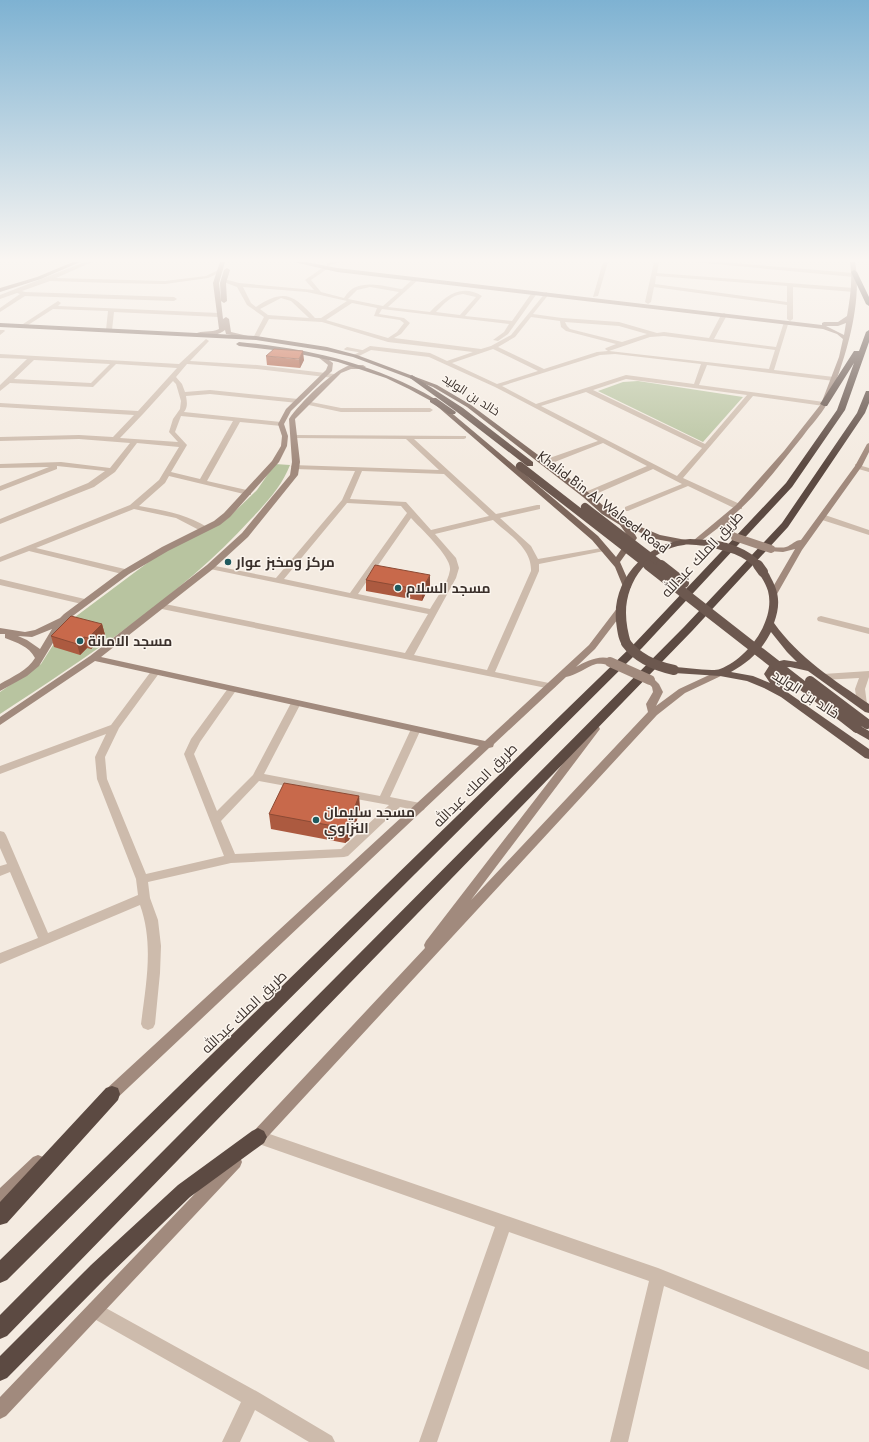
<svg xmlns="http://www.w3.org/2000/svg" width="869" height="1442" font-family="Jost,Cairo,sans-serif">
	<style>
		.green { fill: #b8c4a0 }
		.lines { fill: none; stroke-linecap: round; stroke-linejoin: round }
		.pedestrian { fill: #cdbbac; fill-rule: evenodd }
		.minor { fill: #cdbbac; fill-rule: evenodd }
		.secondary { fill: #a18a7d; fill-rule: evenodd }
		.primary { fill: #7d675c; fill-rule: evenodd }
		.trunk { fill: #6c584f; fill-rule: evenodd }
		.motorway { fill: #5c4a42; fill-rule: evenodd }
		.secondary-bridge-far1 { stroke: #a18a7d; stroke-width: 8 }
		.secondary-bridge { stroke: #a18a7d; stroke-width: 10 }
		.trunk-bridge-far1 { stroke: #6c584f; stroke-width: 8 }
		.trunk-bridge { stroke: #6c584f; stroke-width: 10 }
		.wall { fill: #ac5a40 }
		.shaded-wall { fill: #8c4a34 }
		.building { fill: #c8694b; stroke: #8c4a34 }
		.poi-dot { fill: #1f5a5e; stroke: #fbf5ee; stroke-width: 1.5 }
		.labels { text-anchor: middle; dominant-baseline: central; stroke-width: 3; stroke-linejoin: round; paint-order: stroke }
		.far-street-label { font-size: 12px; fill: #3b302b; stroke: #fbf5ee }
		.street-label { font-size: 14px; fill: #3b302b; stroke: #fbf5ee }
		.poi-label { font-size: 14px; font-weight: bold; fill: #3b302b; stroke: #fbf5ee; text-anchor: start }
	</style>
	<rect width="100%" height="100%" fill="#f4ebe1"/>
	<path class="green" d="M638,381L743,397L703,442L598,391L623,382Z
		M275,464L290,465C282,486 267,502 251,519C181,596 87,657 0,714V692L41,664L67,623L162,552L227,519L257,490Z"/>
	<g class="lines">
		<path class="pedestrian" d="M347,347L367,351L364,353L345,350L344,349Z"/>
		<path class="minor" d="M85,262H92L56,278L165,281L206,276L220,269L223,271L208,278L165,284L112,283L50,281L22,291L25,292L174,297L177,299L174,301L25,296L0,312V308L20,294L17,293L0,299V295Z
			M331,262H339L327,266V264Z
			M603,262H608L598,296L593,297Z
			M654,262H659L657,273L854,288L857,290L854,292L793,287V319L790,321L787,319V305L654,287L651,302L648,304L645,302ZM656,276L787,286V302L655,284Z
			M694,262H720L854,273L857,275L854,277Z
			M325,266L328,268L327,269L311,280L321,292L344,298C356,277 382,286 402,289L414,278H418V280L388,307L430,312C445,297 460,283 482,296L465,316L512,321L533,291L538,292L508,334L498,341L493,340L504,332L509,324L382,309L379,314L404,318L410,323L401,334L394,338L481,349L491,346L511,335L546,292L549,294L533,314L562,318L619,322L657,333L664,332L709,338L721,315L724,313L727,315L714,339L776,347L784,322L789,321L774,370L834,377L837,379L834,381L707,365L699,385L824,402L827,404L824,406L753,396L683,478L742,505V509H736L688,486L628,511H625V507L682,484L653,469L589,497H583V493L647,466L603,443L547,465H541V461L598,441L495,387L429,357L371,350L357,357L352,356L370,346L430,353L447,361L473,352L388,342L322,322L269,319L258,339H254L253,338L264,317L247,305L237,287L221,281L224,279L239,283L314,290L305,280ZM243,287L307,292L347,301L321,318H315C294,295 284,288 256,307L251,303ZM370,287L399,292L383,306L348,299L357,290ZM463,294L476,297L460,315L436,312C444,304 451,295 463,294ZM281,298L291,301L309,318L268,315L260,309ZM352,303L377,308L374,316L400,320L404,323L397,332L388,338L326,320ZM531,317L560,321L561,327L566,331L616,344L606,348L605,349L608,351L597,352L544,369L498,347L515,337ZM565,322L619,326L647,334L622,342L570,329L567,326ZM664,336L775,350L769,369L609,351L650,337ZM493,349L538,371L497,384L452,363ZM615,354L701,364L694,384L626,375L536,404L502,386L600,355ZM626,379L747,395L705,444L593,390ZM586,392L702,448L677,476L541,406Z
			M58,301L61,303L58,306L219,313L222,315L219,317L114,312L112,330L109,332L106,330L108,311L53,309L25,327L20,326Z
			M0,330H4L5,331L0,335Z
			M206,339L209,341L208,342L190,361L257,365L334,374L337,376L334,378L257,369L187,364L176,377L182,384L185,392L210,390L298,399L301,401L298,403L210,394L186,396C187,402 188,407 184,412L281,422L284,424L281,426L240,422L207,481L251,491V495H248L169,476L165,483L139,506C163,510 186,514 207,527V531H201L176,518L134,509L36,548L129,570L130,572L129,574L126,575L29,551L0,562V557L130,505L159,480L179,447L137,443L115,472L94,487L0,524V519L88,483L105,471L57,466V469L0,491V486L49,467L0,468V464L61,462L110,468L130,443L79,439L0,441V437L79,435L113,437L134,415L0,407V403L138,411L177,368L116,364L93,387L10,383L0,391V385L27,359L0,358V354L179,364ZM34,360L110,364L91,383L14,379ZM173,381L176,384L181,401L180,409L173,419L169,432L178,442L120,438L143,414ZM181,416L233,421L200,479L171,472L187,445L175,432Z
			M306,401L341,408H430L433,410L430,412H341L304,404L303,403Z
			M295,435L466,436V438L464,439H414L496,514L537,505H540V509L500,518L531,546L538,559L607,547L608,549L604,551L539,564V571L495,672L554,684L556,686L554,688L551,689L157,608L156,606L160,603L405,653L428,614L210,569L206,567L210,565L276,578L342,500L355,471L295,469L291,467L292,465L439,470L406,439L293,438V436ZM362,471L444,474L489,516L431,530L406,502L350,499ZM347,503L401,506L407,513L350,593L284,579ZM411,518C420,528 452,557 450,570C448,583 437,597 430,609L358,594ZM493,520C508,534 532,548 531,571L487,670L414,655L456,578L459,568L456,558L435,534Z
			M855,464L869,468V472L855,468Z
			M819,515H825L869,530V535L819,519Z
			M0,579L89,600L90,602L86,605L0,585Z
			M821,616L869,628V634L818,621L817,619L818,617Z
			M155,669L160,672L119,728L105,757L107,779L146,874L224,856L184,754L191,739L229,687L232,686L237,689L200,742L194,754L217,811L253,775L291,703L296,700L301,703L264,774L380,796L411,729L416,726L421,729L390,797L420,803L424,804L425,807L424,810L420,811L400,807L348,856L344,857L231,863L148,882L150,898L158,920L161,946L160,973L155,1024L153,1028L148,1030L143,1028L141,1024C146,984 154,944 140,905L0,964V953L38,938L10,872L0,876V866L7,864L0,848V831L4,832L6,835L48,933L138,895L136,879L97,779L95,757L106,734L0,774V766L111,725L152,670ZM259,781L389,805L341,849L235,854L221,821Z
			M869,671V677L865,689L867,704L862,707L857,704L855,689L859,678L823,680L818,677L823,674Z
			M258,1130L658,1268L869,1352V1370L664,1286L628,1442H610L649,1281L509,1232L437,1442H419L495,1227L253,1142L251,1137L253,1132Z
			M95,1302L258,1392L332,1436L335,1442H309L255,1410L240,1442H222L241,1402L89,1316L87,1310L89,1304Z"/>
		<path class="secondary" d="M73,262H80L41,279L0,292V288L37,277Z
			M220,262H225L219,283L223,319L226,317L229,319L231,332L248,336V338L226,334L225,330C217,336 203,339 195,334C202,330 211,333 219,329L213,283Z
			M294,262H306L337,268L822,325V323L824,322H838L847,316C850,298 853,281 850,262H855C862,300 848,349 835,384C832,391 830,398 827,404C821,415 810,426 803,436C780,464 758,495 730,518L731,528L739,537L738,539H735L728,535L722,525L697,544H694V540L736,505L784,451L821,404L839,357L843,339L837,334L823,329L337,272ZM846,323L844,335L826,326H838Z
			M227,268L230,270L226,283L227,301L224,303L221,301L220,283L224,270Z
			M318,355H322L333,363L332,371L291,411L284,424L288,436L287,446L279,462L230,517L220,525L168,551L129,574L70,618L62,628L39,666L27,676L0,691V684C12,677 28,670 35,658C29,646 17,643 5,638V634H0V628L25,632L35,630L60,618L64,614L123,570L162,547L214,521L224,513L272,461L281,446L282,436L278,424L286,409L326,370L328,365L318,357ZM52,629L40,649L27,640L18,636L32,637Z
			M350,365H363L366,367L363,369H351L341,373L295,419L300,462L298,475L248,537L213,569L101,657L485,741L589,645L618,607H624L625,609L624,611L595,649L576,667C586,661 605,652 615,662C610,667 603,663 596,664C586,667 577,675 566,677L494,744L493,747L489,748L113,1102L108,1104L103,1102L101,1097L103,1092L479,746L95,661L0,725V717L90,656L207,565L242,533L290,475L292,462L289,419C300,403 332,371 350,365Z
			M869,443V452L862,466L802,550L777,594H771L770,592L795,549L783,552L768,551L767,549C772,545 780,549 786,547C792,545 795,540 801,540L855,466L867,444Z
			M720,670L725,673L723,675L685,693L657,715L260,1145L255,1147L250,1145L248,1140L250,1135L425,948L424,945L426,941L591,727H599L600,729L471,900L648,712L646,704L653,692L652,687L645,680L647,678H653L659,684L663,692L656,706L679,689Z
			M38,1155L43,1157L45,1162L43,1167L5,1203L0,1206V1188L33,1157Z
			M235,1155L240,1157L242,1162L240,1167L6,1416L0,1419V1397L230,1157Z"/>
		<path class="primary" d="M0,323L256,336L327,347L357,355L437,385L471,405L589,493L608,510L624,520L660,535L686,540L687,542L683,544L655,539L632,529L637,538L620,562L631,587L627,590L624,589L615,567L592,540L431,401L409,389L386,378L338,362L290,352L239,346L236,344L239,342C310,349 373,363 435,399L598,536L616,557L629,538L620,525L602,514L583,497L467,407L433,387L353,357L327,351L256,340L0,327Z"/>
		<path class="trunk" d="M412,375L463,408L533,462V466H527L457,412L410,378V376Z
			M430,398H436L456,412L455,414H449L430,402Z
			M690,539L709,540L713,543C708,549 692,543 684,545C650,549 626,580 626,613C626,623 628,633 631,643L626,646L622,645C618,639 617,629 616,621C612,578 648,541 690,539Z
			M763,569C768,570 769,574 771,578C780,594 780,606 774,623C799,658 834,680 869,704V713L865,712L808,671L790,667L778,668L774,674L787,692L869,749V759L865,758L781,697L764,688L747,681L720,676L674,673L669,670L674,667C684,667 712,672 720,669C747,659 776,621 768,591C766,584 762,578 758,572ZM771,632L787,652L797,662L784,660L771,663L764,674L770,683L753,676L731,672C749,662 762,650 771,632Z
			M857,724L869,731V740L853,731L851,728L853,725Z"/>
		<path class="motorway" d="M854,270L857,272L869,297V306L866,304L851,272Z
			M869,330V342L845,410L792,487L642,648L7,1280L0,1283V1260L634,644L786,483L837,410L854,363L827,406H824L820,404L854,351H859L866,332Z
			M866,391H869V403L865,413L788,527L692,631L7,1336L0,1339V1315L684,627L782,523L857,413Z
			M112,1086L118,1088L120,1094L118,1100L7,1223L0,1225V1202L106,1088Z
			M258,1128L264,1131L267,1137L264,1143L190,1197L105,1279L7,1378L0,1381V1356L91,1265L178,1185L252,1131Z"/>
		<path class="secondary-bridge-far1" d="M735,537L771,549"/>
		<path class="secondary-bridge" d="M610,662L650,680"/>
		<path class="trunk-bridge-far1" d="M520,466L649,566
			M585,507L662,566
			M709,543C728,547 745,551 759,566"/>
		<path class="trunk-bridge" d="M648,565L857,728
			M661,565L684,583
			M758,565L763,572
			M626,643C638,659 655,666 674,670
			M810,681L867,724"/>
	</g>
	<path class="wall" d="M266,356L304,360L300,368L267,365Z
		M366,580L430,585L422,601L366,591Z
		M102,624L105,635L91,649L87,648L80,655L54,647L51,636Z
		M359,796L360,812L349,840L345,843L271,829L269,814Z"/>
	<path class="shaded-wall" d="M303,351L304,360L300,368L299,359Z
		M430,575V585L422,601V590Z
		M102,624L105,635L91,649L88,638Z
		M84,637L87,648L80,655L77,644Z
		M359,796L360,812L349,840L345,843L344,828Z"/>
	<path class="building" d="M274,349L303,351L299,359L266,356Z
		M375,565L430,575L422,590L366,580Z
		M71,616L102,624L88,638L84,637L77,644L51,636Z
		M284,783L359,796L348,824L344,828L269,814Z"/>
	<linearGradient id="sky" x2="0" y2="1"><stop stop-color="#7eb2d2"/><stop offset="0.56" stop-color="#faf6f2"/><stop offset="1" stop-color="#faf6f2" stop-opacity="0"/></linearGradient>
	<rect width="869" height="464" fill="url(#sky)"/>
	<g class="poi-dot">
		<circle cx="228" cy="562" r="4"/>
		<circle cx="398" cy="588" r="4"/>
		<circle cx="80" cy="641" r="4"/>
		<circle cx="316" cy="820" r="4"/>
	</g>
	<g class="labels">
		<g class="far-street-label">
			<text transform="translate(471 395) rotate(33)">خالد بن الوليد</text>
		</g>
		<g class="street-label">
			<text transform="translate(603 502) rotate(37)">Khalid Bin Al Waleed Road</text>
			<text transform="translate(702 554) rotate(-47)">طريق الملك عبدالله</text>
			<text transform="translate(806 694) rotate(33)">خالد بن الوليد</text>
			<text transform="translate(475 785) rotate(-45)">طريق الملك عبدالله</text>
			<text transform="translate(244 1012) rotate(-44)">طريق الملك عبدالله</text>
		</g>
		<g class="poi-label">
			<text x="236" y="562">مركز ومخبز عوار</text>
			<text x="406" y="588">مسجد السلام</text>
			<text x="88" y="641">مسجد الامانة</text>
			<text x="324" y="812">مسجد سليمان<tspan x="324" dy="16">النزاوي</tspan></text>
		</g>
	</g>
</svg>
